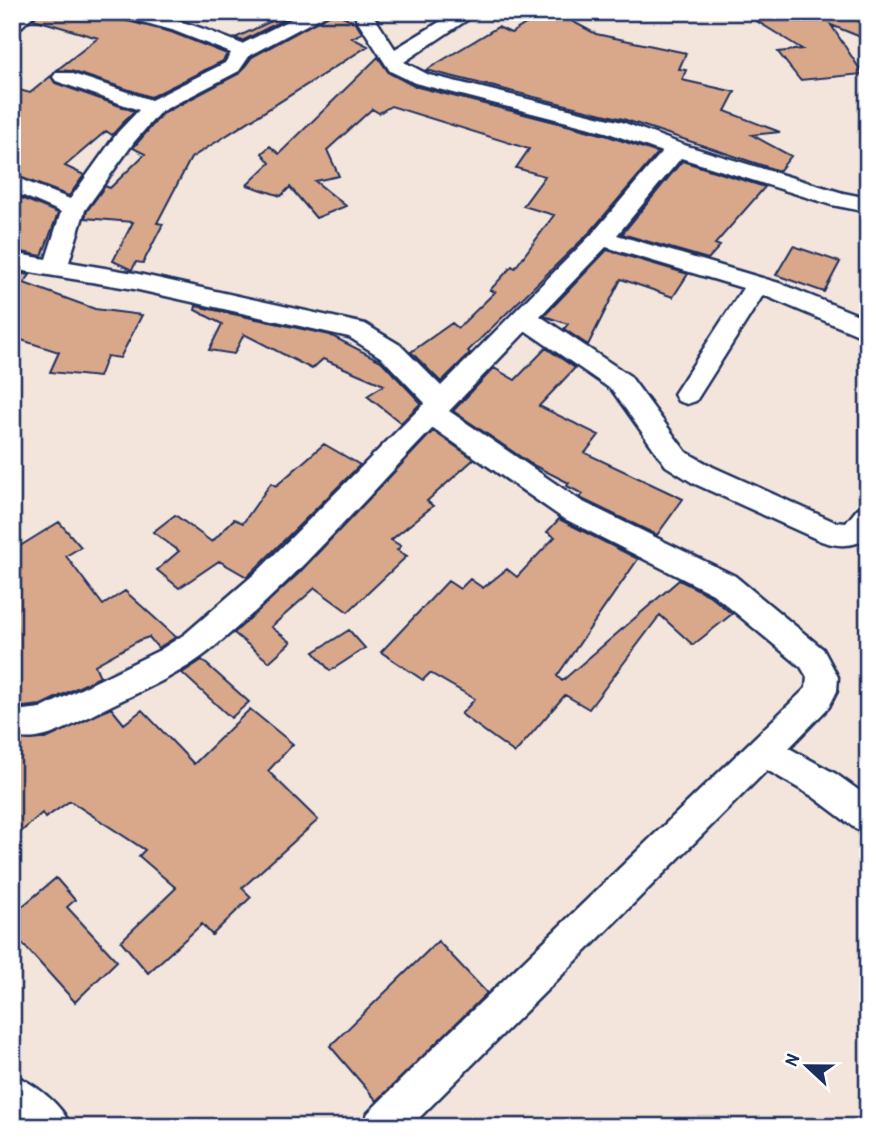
<svg xmlns="http://www.w3.org/2000/svg" width="880" height="1139" font-family="'Patrick Hand',sans-serif">
	<style>
		.building { fill: #d9a88b; stroke: #1b2f5e; stroke-width: 2 }
		.lines { fill: none; stroke-linecap: round; stroke-linejoin: round }
		.minor-casing { stroke: #1b2f5e; stroke-width: 5 }
		.minor { fill: #fff; fill-rule: evenodd }
	</style>
	<rect width="100%" height="100%" fill="#f4e5dc"/>
	<filter id="ink" filterUnits="userSpaceOnUse"><feTurbulence type="fractalNoise" baseFrequency=".0143" numOctaves="2"/><feDisplacementMap in="SourceGraphic" scale="14" xChannelSelector="R" yChannelSelector="G"/><feConvolveMatrix kernelMatrix="1 2 1 2 8 2 1 2 1" color-interpolation-filters="sRGB"/></filter>
	<g filter="url(#ink)">
		<path class="building" d="M40,12H116L119,19L171,32L227,54L223,61L151,97L71,71L57,70L98,38L33,19Z
			M291,12H299L242,41L235,38Z
			M334,12L355,22L362,33L352,38L368,46L191,158L157,223L163,224L143,263L136,262L132,270L113,261L133,222L85,218L87,211L105,186L110,188L145,154L133,148L162,114L240,73L252,57Z
			M545,12H555L596,34L686,53L679,69L686,70L682,80L735,92L725,111L780,132L752,135L791,156L779,171L623,119L426,70L498,27L511,33Z
			M742,12H868V40L831,25L863,74L800,80L778,52L802,49Z
			M378,57L389,73L414,86L605,135L658,153L591,231L468,351L470,353L441,382L411,352L452,323L458,328L495,292L490,290L512,266L515,268L554,215L523,206L545,176L516,168L529,149L391,106L379,113L372,109L327,150L339,176L315,181L346,206L316,218L290,187L281,196L247,185L270,163L262,153L270,146L279,154Z
			M51,76L55,83L134,111L112,135L106,131L65,166L84,175L69,196L12,174V88L30,93Z
			M682,161L765,187L715,244L720,246L708,259L622,234Z
			M12,194L58,213L42,256L12,250Z
			M793,246L840,262L824,292L776,275Z
			M607,250L688,274L673,297L621,279L588,345L564,329L568,324L544,316Z
			M12,272L30,275L24,283L95,309L142,315L120,358L107,356L99,377L50,372L59,352L12,337Z
			M196,306L330,335L381,361L421,403L401,423L367,396L384,385L323,359L312,369L244,334L234,354L209,350L222,324L195,310Z
			M546,348L575,368L539,406L599,435L585,453L683,499L657,535L582,499L580,497L583,494L567,486L569,483L531,464L453,411L494,368L515,380Z
			M433,431L474,459L427,501L433,506L391,540L401,546L397,550L407,556L348,612L315,588L271,627L291,642L269,662L234,633L298,574Z
			M324,444L360,465L247,577L219,561L179,588L157,570L179,551L153,532L175,515L212,542L234,519L243,523L271,483L276,486Z
			M559,519L638,559L557,676L562,681L679,580L709,595L732,614L693,645L660,615L589,709L565,695L515,753L461,714L475,699L430,673L423,680L381,652L448,581L460,589L470,579L483,588L507,569L517,577L555,537L547,532Z
			M59,522L81,547L66,556L103,605L125,591L176,637L158,648L149,637L140,640L95,665L100,677L41,705L23,707L12,705V551Z
			M349,630L365,648L330,671L314,652Z
			M202,660L249,702L231,718L182,673Z
			M111,708L124,724L142,710L194,764L250,709L293,744L268,771L318,820L242,888L251,897L212,935L202,924L148,973L121,941L176,888L139,856L145,850L70,801L45,818L42,813L12,840V739H46Z
			M56,878L75,900L67,907L117,961L75,1002L12,932V915Z
			M438,941L487,993L377,1101L330,1046Z"/>
		<g class="lines">
			<g class="minor-casing">
				<path id="minor" d="M16,12H37L19,29L12,31V15Z
					M118,12C165,12 199,27 242,44L305,12H331L250,55L239,71L160,112L134,142L85,210L69,262L134,273L365,324L400,345L441,386L593,233L662,152L606,132L415,83L390,71L352,12H371L395,49L456,12H479L404,62L429,75L622,122L684,145L843,193L868,198V212L832,205L681,158L617,235L779,283L868,319V339L763,295L696,401L687,404L678,401L674,394L743,288L606,247L540,316L630,376L686,452L713,467L835,522L846,523L858,508L868,505V538C852,547 838,547 821,541L693,483L666,466L612,390L526,331L449,411L581,501L735,576L823,649L838,677L837,691L829,707L789,748L836,774L868,797V834L856,829L812,796L767,770L410,1127H362L368,1113L422,1059L806,688L807,677L801,667L713,594L561,517L433,428C360,504 290,586 208,652C175,678 133,694 96,713C71,725 41,746 12,736V707L23,710L42,708L160,650L185,634L259,570L425,403L382,358L349,337L134,289L12,269V253L46,259L61,212L12,191V176L70,199L118,132L139,110L56,81L53,77L56,73H70L151,100L225,63L231,53L172,30L120,16Z
					M12,1074C35,1084 62,1104 71,1127H20L12,1120Z"/>
			</g>
			<use href="#minor" class="minor"/>
		</g>
	</g>
	<rect width="880" height="1139" fill="none" stroke="#fff" stroke-width="42"/>
	<rect x="21" y="21" width="838" height="1097" fill="none" stroke="#1b2f5e" stroke-width="2.5" filter="url(#ink)"/>
	<g transform="translate(807 1066) rotate(292)" stroke="#ffffff" stroke-width="5" paint-order="stroke">
	<path d="M0-5L12 26L0 18L-12 26Z" fill="#1b2f5e"/>
	<text y="-10" font-size="19" font-weight="bold" text-anchor="middle" fill="#1b2f5e">N</text>
	</g>
</svg>
